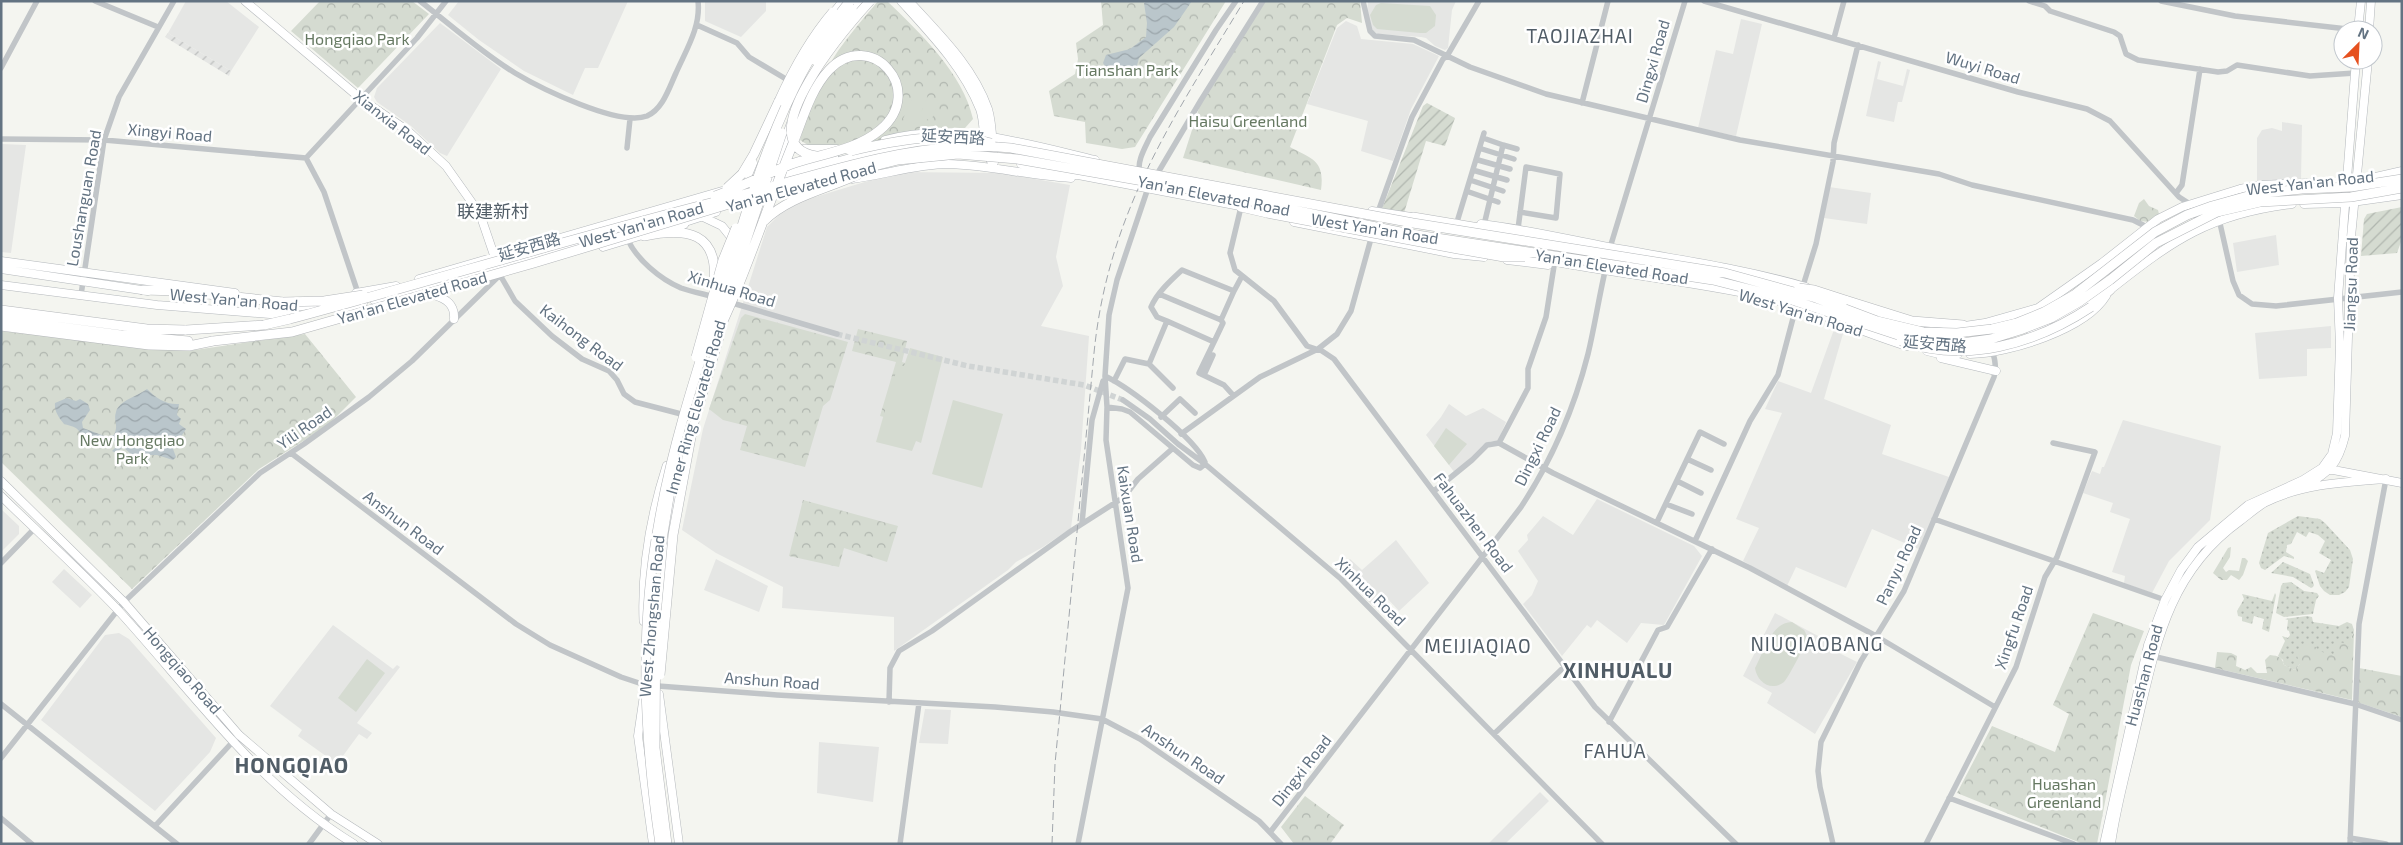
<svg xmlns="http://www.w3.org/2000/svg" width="2403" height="845" font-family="'Exo 2','Noto Sans SC',sans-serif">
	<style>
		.built { fill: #e5e6e4 }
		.industrial { fill: url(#industrial-furrows) }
		.grass { fill: url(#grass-dots) }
		.forest { fill: url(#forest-crowns) }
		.garden { fill: url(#garden-furrows) }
		.pitch { fill: #d5dbd1 }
		.water { fill: url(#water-waves) }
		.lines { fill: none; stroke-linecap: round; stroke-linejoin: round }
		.minor-tunnel { stroke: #d0d4d4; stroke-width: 5.5; stroke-dasharray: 5.5 3; stroke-linecap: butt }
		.major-casing { stroke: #b4b8bc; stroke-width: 9 }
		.highway-casing { stroke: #b4b7ba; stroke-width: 10 }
		.minor { stroke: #c1c5c8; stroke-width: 5.5 }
		.major { stroke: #fff; stroke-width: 8 }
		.highway { stroke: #fff; stroke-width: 9 }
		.rail { stroke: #a2a7ad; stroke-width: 1; stroke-dasharray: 8 4; stroke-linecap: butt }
		.highway-bridge-casing { stroke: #b4b7ba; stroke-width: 10; stroke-linecap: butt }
		.highway-bridge { stroke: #fff; stroke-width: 9 }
		.labels { text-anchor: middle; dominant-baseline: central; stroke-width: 5; stroke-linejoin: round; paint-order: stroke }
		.park-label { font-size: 16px; fill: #667962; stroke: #fff }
		.street-label { font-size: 16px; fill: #637382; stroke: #fff }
		.neighbourhood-label { font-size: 18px; fill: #515d67; stroke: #fff }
		.quarter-label { font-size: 19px; letter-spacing: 1px; fill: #515d67; stroke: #fff }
		.district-label { font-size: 21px; font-weight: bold; letter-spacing: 1px; fill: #515d67; stroke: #fff }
	</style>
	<defs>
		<pattern id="industrial-furrows" width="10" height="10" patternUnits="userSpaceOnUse" patternTransform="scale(1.25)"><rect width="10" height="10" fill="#e5e6e4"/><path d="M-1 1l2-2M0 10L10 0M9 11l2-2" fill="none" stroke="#bdbfbe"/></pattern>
		<pattern id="grass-dots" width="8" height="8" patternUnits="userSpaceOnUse" patternTransform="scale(1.25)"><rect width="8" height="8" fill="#d5dbd1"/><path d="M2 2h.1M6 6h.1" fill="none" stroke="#b0b6af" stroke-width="1.8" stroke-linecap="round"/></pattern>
		<pattern id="forest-crowns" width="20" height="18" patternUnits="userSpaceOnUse" patternTransform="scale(1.25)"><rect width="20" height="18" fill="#d5dbd1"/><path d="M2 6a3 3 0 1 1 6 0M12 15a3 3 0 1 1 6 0" fill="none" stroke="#b0b6af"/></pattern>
		<pattern id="garden-furrows" width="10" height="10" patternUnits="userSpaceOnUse" patternTransform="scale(1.25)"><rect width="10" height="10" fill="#d5dbd1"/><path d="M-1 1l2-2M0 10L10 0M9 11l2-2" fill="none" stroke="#b0b6af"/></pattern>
		<pattern id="water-waves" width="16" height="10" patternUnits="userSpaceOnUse" patternTransform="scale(1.25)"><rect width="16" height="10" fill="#bac6cb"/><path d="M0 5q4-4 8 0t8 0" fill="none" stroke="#9ba5aa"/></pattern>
	</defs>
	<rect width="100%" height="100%" fill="#f4f5f0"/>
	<path class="built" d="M186,1H226L259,27L231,71L168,33Z
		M459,1H628L598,68H585L573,95L524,71L479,40L448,15Z
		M705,1H766V11L741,37L705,21Z
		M1368,1H1456L1452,10L1448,48L1445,50L1435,46L1426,38L1421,37L1378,34L1372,30L1367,12Z
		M1741,19L1762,24L1736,136L1698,128L1716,50L1733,54Z
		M1346,21L1357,26L1361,39L1413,44L1439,56L1411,109L1393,161L1361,151L1368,121L1307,104L1337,28Z
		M440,23L501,69L447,156L440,153L411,126L377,102L374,97L377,88Z
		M1878,61L1881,62L1877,79L1903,86L1907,69L1910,70L1902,102H1898L1894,122L1866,116Z
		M2282,122L2302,125L2301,180L2257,182V138L2262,130L2272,128L2282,131Z
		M1,144L26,145L11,253L1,252Z
		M898,172L1000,173L1070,185L1056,257L1063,286L1041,326L1089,336L1081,449L1071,528L1043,547L1016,562L1008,570L894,651V617L782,608L783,587L716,553L682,530L703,429L767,227L783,211L805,200Z
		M1829,187L1871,193L1867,224L1824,218Z
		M2276,235L2279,265L2237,272L2233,243Z
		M1836,324L1845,327L1824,399L1891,425L1882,454L1949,477L1921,550L1872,529L1846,588L1796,567L1787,586L1743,561L1759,528L1736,519L1782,413L1765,409L1778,381L1811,393Z
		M2331,326V348L2307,349V376L2259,379L2255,333Z
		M1449,404L1466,416L1483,408L1506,422L1498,441H1491L1483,445L1455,473L1426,435L1441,417Z
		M2123,420L2221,446L2210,520L2169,561L2152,593L2124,583L2125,576L2112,572L2130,519L2110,512L2113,503L2083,493L2092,471L2100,474L2102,467H2104Z
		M1597,499L1694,546L1702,556L1664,625L1641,623L1627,643L1597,620L1591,628L1587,625L1562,656L1523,604L1532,595L1538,581L1518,551L1528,540L1527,535L1543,516L1573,535Z
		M1,509L19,526V534L1,552Z
		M1396,540L1429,583L1399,611L1385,596L1374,607L1338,571L1350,559L1362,570Z
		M716,559L768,586L759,612L704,590Z
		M64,569L92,595L80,608L52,582Z
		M1775,613L1833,644L1831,649L1857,662L1815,734L1767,703L1772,693L1743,676Z
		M333,625L393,669L397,665L400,667L357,723L372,733L367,739L359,734L337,764L298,736L302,730L270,706Z
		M119,633L129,639L216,738L210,752L155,811L41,720L105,635Z
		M925,709L951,710L948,744L919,743Z
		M819,742L879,747L873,802L817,793Z
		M1540,792L1549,801L1505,844H1488Z"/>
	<path class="industrial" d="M168,33L231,71L229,76L165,37Z"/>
	<path class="grass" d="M2298,516L2320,519L2325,523L2350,550L2353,559L2349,587L2345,592L2339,595H2330L2324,591L2320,586L2315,571L2316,570L2324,573L2331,560L2319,553L2325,541L2318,535L2309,532L2306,537L2297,532L2291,544L2287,545L2286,552L2294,557V559L2284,556L2265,570L2261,568L2259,563L2268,533Z
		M2283,562L2310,574L2314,585L2313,587L2311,588L2293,577L2271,573Z
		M2291,582L2304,591L2317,593L2319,596L2316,600L2313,614L2284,617L2276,613L2281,586L2283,583Z
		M2275,593L2276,595L2269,632L2262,629L2264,619L2254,616L2252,624L2242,621V617L2238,616L2237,611L2244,599L2242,594L2272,601Z
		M2307,616L2312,617L2313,622L2339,626L2347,622L2352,624L2354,630L2351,639V651L2333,656L2320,653L2300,664L2295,670L2284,665L2283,660L2278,656L2285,641L2282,636L2288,638L2290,635L2289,631L2287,630L2288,620L2285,619Z"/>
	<path class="forest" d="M320,1H412L429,14L358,88L291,31Z
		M878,1H887C920,33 963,73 973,119L965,128H935L875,148L817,151L800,140C806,116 816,89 828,67C840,45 862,20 878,1Z
		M1101,1H1226L1135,147L1122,149L1086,143L1085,122L1054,116L1049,91L1075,74L1078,59L1076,43L1103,25Z
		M1264,1H1360L1362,23L1347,18L1337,25L1290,147C1312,159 1325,160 1321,190L1183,158L1201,102Z
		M2144,199L2149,206L2158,210L2159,214L2149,222L2140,221L2134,216L2139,203Z
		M745,314L848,342L830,400L823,406L805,467L740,450L747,426L723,420L709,409L741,318Z
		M858,329L907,341L902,362L937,373L922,427L880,416L896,362L852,351Z
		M1,331L188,351L305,334L356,397L327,426L259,469L132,589L1,462Z
		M803,500L898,526L887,562L844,548L839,567L789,556Z
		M2231,547L2230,557L2223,568L2226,572L2229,570L2239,571L2242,558H2245L2248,561L2243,575L2239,580L2231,575L2227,580H2221L2213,573L2228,548Z
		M2093,613L2144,631L2131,665L2097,844H2083L1957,793L1992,726L2055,752L2069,714L2053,705Z
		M2354,630L2352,700L2215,668L2217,652L2231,653L2237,656L2236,666L2245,670L2251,667L2257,673H2267L2265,660L2270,655C2279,656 2282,657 2284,665L2295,670L2300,664C2296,655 2295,651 2303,644H2311C2321,650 2318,653 2331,653L2333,656L2336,654L2335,648L2338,642L2344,643L2351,649V639Z
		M2359,668L2402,676V717L2357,702Z
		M1305,796L1344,825L1330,844H1294L1281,827Z"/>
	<path class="garden" d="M1427,103L1455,118L1445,146L1426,141L1404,213L1381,211L1423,106Z
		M2402,207V239L2397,253L2361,256L2364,219L2367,214Z"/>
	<path class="pitch" d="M1381,3L1430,6L1436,15L1435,26L1426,33H1420L1377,29L1373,25L1370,15L1376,5Z
		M928,96L939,101L931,121L920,116L923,108L915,124L903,119L912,99L924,105Z
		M910,348L943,357L921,443L916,441L912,451L876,442L898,365L904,366Z
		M953,400L1003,414L982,488L932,474Z
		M1446,428L1467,444L1449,465L1434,446Z
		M1792,622L1804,630C1805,631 1807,636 1807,637C1807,643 1788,678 1784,682C1771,692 1757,682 1755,668C1764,652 1771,622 1792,622Z
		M367,659L385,673L356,712L338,698Z"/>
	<path class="water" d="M1147,1H1192L1174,27L1139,58L1135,73L1131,77L1123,78L1109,73L1103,63L1106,55L1130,49L1146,37L1147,23L1144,3Z
		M147,389C156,398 166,405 179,404L177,415L181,419L179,424L186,429L173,449L176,457L173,460L157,455H150L149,460H138L123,447L116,453L112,451L118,445L115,441H107L89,445C76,434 86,429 64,424C59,418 54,411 55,403L67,398L76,401L80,399L88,404L90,410L82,422L83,428L107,437L114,435C119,424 113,421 116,412C118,401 138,396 147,389Z"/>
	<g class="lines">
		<path class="minor-tunnel" d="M837,334L968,366L1084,385L1123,400"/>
		<g class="major-casing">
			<path id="major" d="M245,1L361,99L408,131L446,166L480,214L496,261
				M901,1C931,34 963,67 980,109C986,126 981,145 991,161
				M909,1C939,34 973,66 988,109C993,125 992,145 994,162
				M830,17L843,1
				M2358,30L2361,1
				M2369,30L2371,1
				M885,140C954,121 1028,144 1095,160
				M803,149H837
				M776,164L791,123
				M1021,164L1245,207
				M795,174C852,157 907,139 967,144
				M852,179C884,175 916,164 948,164C990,165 1030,176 1071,178
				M770,180L834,156
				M742,189L753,163
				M2304,204L2345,203L2402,195
				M1372,211L1418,218
				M703,217L722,226L734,241
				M1294,222L1454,254L1484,257
				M679,224L716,212
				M1481,224C1524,229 1566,239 1608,247C1675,259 1740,268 1806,287
				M603,247L649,233
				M1520,255C1599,272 1680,279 1759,296C1810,307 1857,331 1907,346
				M1507,260L1548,265
				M1,261L235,293
				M1,269L148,291
				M419,279L722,191
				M1,285L157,305L295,316
				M356,293L396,286
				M434,295C446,299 455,304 454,319
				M374,300L586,240
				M276,305L295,307L317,304
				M1859,310L1908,324
				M339,312L363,303
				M1958,327L1985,323L2038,308L2102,263L2158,219L2182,207L2240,189L2260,185L2358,181L2402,171
				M2031,334L2069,313L2100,293L2110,290C2173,240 2210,214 2292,204
				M1927,351L1943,355L1958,354
				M1970,354C2009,353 2085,330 2106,296
				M1941,358L1996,371
				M692,431L721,332
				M2328,469L2402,483
				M1,481L124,602L239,735L331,814L378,844
				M2305,486C2330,472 2338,464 2345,436L2351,237L2368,60
				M1,496C40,534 81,571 118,610C192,691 258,786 354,844
				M660,625L669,530L681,471
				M659,694L679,844
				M644,695L638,736L653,844
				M2104,844L2148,645L2165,600L2181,570L2198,547L2248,505L2303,480L2322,468L2332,454L2337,433L2340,345L2338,298L2356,60
				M2111,844C2116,807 2127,769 2135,733C2155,650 2166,574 2240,521C2248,515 2256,508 2264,503C2301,484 2345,482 2386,479"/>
		</g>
		<g class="highway-casing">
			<path id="highway" d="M852,9L859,1
				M742,174L754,154L779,101
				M1241,207L1267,213
				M1413,217L1575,244
				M668,229L684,224
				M644,236C687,227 719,232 714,284
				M143,290L179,291L283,302
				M1845,300L1912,321L1963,325
				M2091,307L2110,290
				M1,310L147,329L186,330
				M1,319L121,335L188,341
				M1,326L149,345L189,346L213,341
				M644,621C642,569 651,516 667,466"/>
		</g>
		<path class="minor" d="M95,1L158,27
			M420,1C451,25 482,53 515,73C540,88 619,127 647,116C663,109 669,88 676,73C686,50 701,27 698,1
			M1363,1L1370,31L1375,36L1414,40L1470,67L1546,94L1740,140L1939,174L1972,185L2133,220L2147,227
			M1704,1L2018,92L2087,109L2110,121L2179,197L2201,211
			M2029,1L2045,6L2050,11L2114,32L2120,36L2126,54L2138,60L2218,72L2227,71L2237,65L2310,76L2355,73
			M2161,1L2235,16L2356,30
			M697,25L737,43L749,57L791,82
			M1834,38L1844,1
			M1,68L37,1
			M1582,103L1608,1
			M1,139L104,140L306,158
			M1503,145L1517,149
			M627,148L630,119
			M1482,149L1514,159
			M306,158L417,38L446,1
			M306,158L324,192L359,296
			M1478,160L1510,169
			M1476,171L1507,180
			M1140,173C1136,162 1146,146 1150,137L1216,30L1236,1
			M1156,176L1201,100L1263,1
			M1473,181L1503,191
			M1469,192L1498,202
			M2176,193L2182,185L2200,69
			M1241,207L1230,253L1235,270L1274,301L1307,346L1322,351L1334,359L1595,707L1736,844
			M1378,212L1412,117L1443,59L1447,56L1479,1
			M2219,219L2233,281L2239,295L2252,304L2276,306L2402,292
			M1457,222L1484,133
			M1484,225L1503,145L1486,139
			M1518,229L1526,167L1560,174L1556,218L1520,212
			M627,238C636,259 660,279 681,288C692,292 704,294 715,297
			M1609,251L1685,1
			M1802,289L1816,244L1833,162L1834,143L1858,45
			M1234,291L1242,276
			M1159,294L1221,320L1234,291L1182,270C1170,281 1157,293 1151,307L1157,317L1167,321
			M81,295L104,140L119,97L174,1
			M729,302L837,334
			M1214,342L1223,323L1221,320
			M1204,375L1213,355
			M1105,376C1130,388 1194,437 1205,462
			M1114,381L1125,359L1149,364
			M1173,388L1149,364L1167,321L1214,342L1199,373L1224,385L1233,395
			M1123,400L1150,419L1178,444L1205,464L1341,579L1602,844
			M1107,407L1122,409L1130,412L1193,465L1200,468L1205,464
			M1161,417L1180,399L1195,413
			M1181,434L1260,377L1318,349L1337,334L1351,311L1372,235
			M1499,443L1528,388V369L1546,317L1554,266
			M291,453L516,624L550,645L621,677L645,685L777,695L995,707L1053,712L1102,719L1140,739L1259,821L1281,844
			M1687,459L1711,470
			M1677,481L1701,493
			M1434,491L1472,460L1487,445L1499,443L1553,473L1750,568L1876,636L1995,707
			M1666,504L1692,514
			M1934,519L2168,601
			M1657,522L1700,432L1724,444
			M1082,523L1092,420L1103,381
			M1695,541L1750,421L1778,375L1796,307
			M1,563L34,529
			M2152,656L2355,704L2402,720
			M889,702L890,668L899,651L932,631L1071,531L1124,497L1138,479L1172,449
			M1,704L177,844
			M1609,722L1658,630L1667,627L1712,549
			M1495,733L1564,667
			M1,758L124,602L260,473L304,444L369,397L412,361L500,275L515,301L552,336L582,359L609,371L617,380L624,394L635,402L685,415
			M1949,798L2074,844
			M1,818L32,844
			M155,826L239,735
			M1271,831L1521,507C1552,460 1574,409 1588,354C1595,325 1599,296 1606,267
			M2350,838L2386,844
			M309,844L331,814
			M900,844L919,703
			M1078,844L1128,588L1106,440L1107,407L1105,376L1109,315L1117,280L1149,185
			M1833,844L1820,787L1818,771L1821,742L1861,661L1904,591L1994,377C1999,358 1988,346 1986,327
			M1926,844L2016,667L2045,577L2057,557L2095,452L2053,443
			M2350,844L2359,624L2386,479"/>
		<use href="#major" class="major"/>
		<use href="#highway" class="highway"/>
		<path class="rail" d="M1052,844L1055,764L1094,353C1108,212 1173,119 1244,1"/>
		<g class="highway-bridge-casing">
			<path id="highway-bridge" d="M815,60L852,9
				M779,101C794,68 810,39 833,12
				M851,151C897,140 945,131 991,143
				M816,156C744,144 850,23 870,1
				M727,188L742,174
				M768,193L898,160L958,154L1017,159L1212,193L1410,234L1713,280L1792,300L1907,338L1936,342L1962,343L1991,339L2020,330L2051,318L2079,302L2110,280L2156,243L2217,212L2260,202L2351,197L2402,188
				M1267,213L1458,249L1504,257H1525
				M764,221C789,196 828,189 859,174
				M1799,288L1814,290L1845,300
				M283,302L324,301L363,295
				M718,325L782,133
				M186,330L264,325L290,319C439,279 585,234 734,197C827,173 913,139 1011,148L1413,223L1725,273L1816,298L1877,321L1923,332L1957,333L1992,329L2017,323L2044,312L2074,295L2155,232L2187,215L2212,206L2255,194L2302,189L2351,187L2402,179
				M213,341L292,332L534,263L739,201
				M1901,341C1966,364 2035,344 2091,307
				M708,352C743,285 765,211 794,141C803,118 811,89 829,70C870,27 928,90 880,130C855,151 819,154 789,165C764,175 741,187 715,196
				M696,357L723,260L736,228
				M660,552L670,491
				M656,595L655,748L667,844
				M660,675L673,535L693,426
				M660,844C644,736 639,629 659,522C674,435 704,350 730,265C758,173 787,76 850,1"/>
		</g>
		<use href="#highway-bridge" class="highway-bridge"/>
	</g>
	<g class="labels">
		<g class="park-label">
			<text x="357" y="38">Hongqiao Park</text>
			<text x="1127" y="69">Tianshan Park</text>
			<text x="1248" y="120">Haisu Greenland</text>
			<text x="132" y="439">New Hongqiao<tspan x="132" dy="18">Park</tspan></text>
			<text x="2064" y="783">Huashan<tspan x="2064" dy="18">Greenland</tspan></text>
		</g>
		<g class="street-label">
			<text transform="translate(1652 61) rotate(-74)">Dingxi Road</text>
			<text transform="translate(1983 67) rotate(17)">Wuyi Road</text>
			<text transform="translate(393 122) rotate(38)">Xianxia Road</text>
			<text transform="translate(170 132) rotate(5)">Xingyi Road</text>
			<text transform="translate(953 136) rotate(3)">延安西路</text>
			<text transform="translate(2310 182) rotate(-6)">West Yan'an Road</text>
			<text transform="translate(801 186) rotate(-15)">Yan'an Elevated Road</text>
			<text transform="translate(1214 195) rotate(11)">Yan'an Elevated Road</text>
			<text transform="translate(83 198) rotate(-80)">Loushanguan Road</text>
			<text transform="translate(641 224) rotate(-16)">West Yan'an Road</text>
			<text transform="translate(1375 228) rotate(9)">West Yan'an Road</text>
			<text transform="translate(529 246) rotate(-16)">延安西路</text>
			<text transform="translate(1612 266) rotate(9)">Yan'an Elevated Road</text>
			<text transform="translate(2350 284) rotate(-88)">Jiangsu Road</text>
			<text transform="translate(732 288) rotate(17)">Xinhua Road</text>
			<text transform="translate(412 297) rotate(-16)">Yan'an Elevated Road</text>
			<text transform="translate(234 299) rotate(5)">West Yan'an Road</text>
			<text transform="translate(1801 312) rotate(17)">West Yan'an Road</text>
			<text transform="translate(582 337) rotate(37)">Kaihong Road</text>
			<text transform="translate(1935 343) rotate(5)">延安西路</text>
			<text transform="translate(695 407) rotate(-74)">Inner Ring Elevated Road</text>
			<text transform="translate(304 427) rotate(-35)">Yili Road</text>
			<text transform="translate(1537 446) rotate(-64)">Dingxi Road</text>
			<text transform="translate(1131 514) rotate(81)">Kaixuan Road</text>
			<text transform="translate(404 522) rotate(37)">Anshun Road</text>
			<text transform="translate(1474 522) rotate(53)">Fahuazhen Road</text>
			<text transform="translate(1898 565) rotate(-65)">Panyu Road</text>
			<text transform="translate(1371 591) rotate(44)">Xinhua Road</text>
			<text transform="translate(651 616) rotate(-85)">West Zhongshan Road</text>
			<text transform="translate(2013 627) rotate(-71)">Xingfu Road</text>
			<text transform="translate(183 670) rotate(49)">Hongqiao Road</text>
			<text transform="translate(2143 675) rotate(-75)">Huashan Road</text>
			<text transform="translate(772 680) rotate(4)">Anshun Road</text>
			<text transform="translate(1184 753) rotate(34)">Anshun Road</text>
			<text transform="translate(1301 770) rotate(-52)">Dingxi Road</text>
		</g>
		<g class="neighbourhood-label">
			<text x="493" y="211">联建新村</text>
		</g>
		<g class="quarter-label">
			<text x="1580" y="35">TAOJIAZHAI</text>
			<text x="1817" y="643">NIUQIAOBANG</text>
			<text x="1478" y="645">MEIJIAQIAO</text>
			<text x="1615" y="750">FAHUA</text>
		</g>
		<g class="district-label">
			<text x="1618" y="669">XINHUALU</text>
			<text x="292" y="764">HONGQIAO</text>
		</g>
	</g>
	<rect width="2403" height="845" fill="none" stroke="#637382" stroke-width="5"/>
	<g transform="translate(2358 45) rotate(24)"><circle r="24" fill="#ffffff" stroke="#c1c7cd"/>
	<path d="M0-4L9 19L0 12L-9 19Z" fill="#e6511f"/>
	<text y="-8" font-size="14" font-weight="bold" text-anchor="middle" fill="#637382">N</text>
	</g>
</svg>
